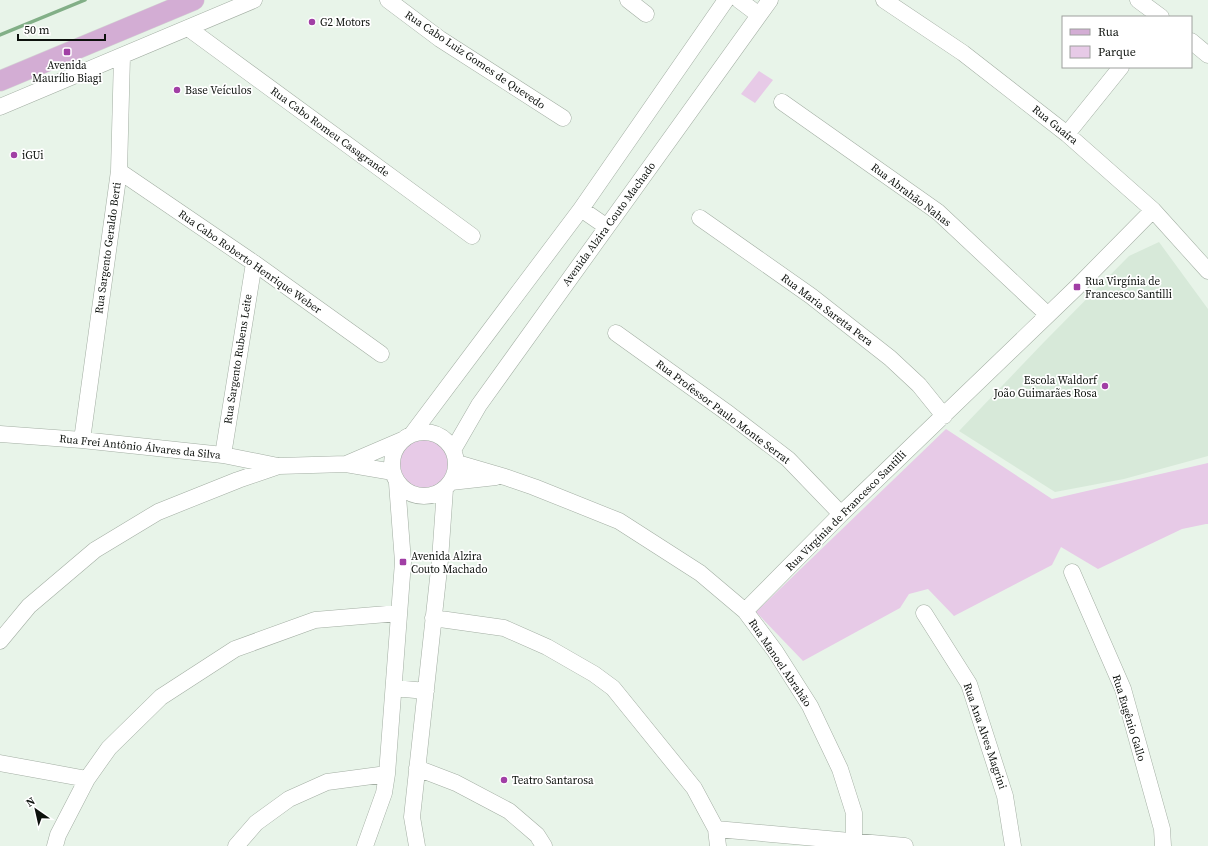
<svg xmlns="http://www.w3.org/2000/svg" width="1208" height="846" font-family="'Source Serif 4',serif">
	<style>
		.built { fill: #d7e9d9 }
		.green { fill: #e7cae7 }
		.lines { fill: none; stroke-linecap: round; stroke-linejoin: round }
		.stream { stroke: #82af87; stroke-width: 3.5 }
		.minor-casing { stroke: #a3aea3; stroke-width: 17 }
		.major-casing { stroke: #d3d4d3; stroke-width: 21 }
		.minor { stroke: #fff; stroke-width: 16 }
		.major { stroke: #d3add4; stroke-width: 20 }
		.poi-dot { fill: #a13fa5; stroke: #fff; stroke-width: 1.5 }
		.labels { text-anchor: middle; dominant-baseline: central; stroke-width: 3.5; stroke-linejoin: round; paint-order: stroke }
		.poi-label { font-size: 11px; fill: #0d110d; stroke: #fff; text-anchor: start }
		.street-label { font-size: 11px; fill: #0d110d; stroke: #fff }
	</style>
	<rect width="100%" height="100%" fill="#e8f4e9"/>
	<path class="built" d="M1159,242L1208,309V456L1124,479L1055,492L959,431L1045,341L1129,256Z"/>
	<path class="green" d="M759,71L773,80L755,103L741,94Z
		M946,429L1052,499L1208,463V524H1206L1182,529L1098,569L1061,547L1052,565L954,616L928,589L909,594L900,608L803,661L756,612Z
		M398 464a25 25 0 1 1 50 0a25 25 0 1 1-50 0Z"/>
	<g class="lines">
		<path class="stream" d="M0,35L85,0"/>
		<g class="minor-casing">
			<path id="minor" d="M388,0L440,39L563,118
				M628,0L646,14
				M739,0L759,15
				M884,0L963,53L1067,134L1153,210L1208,271
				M1138,0L1161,17
				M188,28L472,236
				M1191,41L1208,55
				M782,102L938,212L1048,315
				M0,107L254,0
				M1067,134L1121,67
				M119,171L254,263L381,354
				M581,209L607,227
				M700,218L811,296L890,358L919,385L944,416
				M616,333L729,414L788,459L841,514
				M392 464a32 32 0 1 1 64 0a32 32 0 1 1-64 0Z
				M0,434L82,440L223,455L278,466
				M412,434L581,209L726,0
				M82,440L119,171L122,56
				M453,450L479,405L770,0
				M223,455L254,263
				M457,463L505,477L534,487L619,521L700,573L745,611L775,651L810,706L840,769L854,813V841
				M346,464L402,440
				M451,482L496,477
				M1072,572L1123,689L1162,829L1163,846
				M745,611L841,514L1077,287L1153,210
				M924,613L969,684L1005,796L1013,846
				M433,618L504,628L547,647L594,674L613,688L694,788L716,829L718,846
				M0,641L29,606L95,550L158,512L238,480L279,466L346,464L393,472
				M394,688L426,691
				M0,763L87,779
				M417,768L456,783L509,811L537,835L544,846
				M716,829L905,846
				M55,846L58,835L87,779L109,748L161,697L235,649L315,620L399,613
				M236,846L256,823L289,799L327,782L387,774
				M365,846L384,793L387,774L403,562L397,483
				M417,846L412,817L440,560L445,489"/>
		</g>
		<g class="major-casing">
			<path id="major" d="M0,81L194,0"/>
		</g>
		<use href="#minor" class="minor"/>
		<use href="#major" class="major"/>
	</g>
	<g class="poi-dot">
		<circle cx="312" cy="22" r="4"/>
		<rect x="63" y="48" width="8" height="8" rx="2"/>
		<circle cx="177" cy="90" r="4"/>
		<circle cx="14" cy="155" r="4"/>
		<rect x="1073" y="283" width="8" height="8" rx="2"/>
		<circle cx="1105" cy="386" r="4"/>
		<rect x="399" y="558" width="8" height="8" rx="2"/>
		<circle cx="504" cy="780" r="4"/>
	</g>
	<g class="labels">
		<g class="poi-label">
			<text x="320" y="22">G2 Motors</text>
			<text x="67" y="65" text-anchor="middle">Avenida<tspan x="67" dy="13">Maurílio Biagi</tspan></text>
			<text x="185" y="90">Base Veículos</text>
			<text x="22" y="155">iGUi</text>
			<text x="1085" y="281">Rua Virgínia de<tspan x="1085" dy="13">Francesco Santilli</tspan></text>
			<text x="1097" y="380" text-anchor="end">Escola Waldorf<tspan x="1097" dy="13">João Guimarães Rosa</tspan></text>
			<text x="411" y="556">Avenida Alzira<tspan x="411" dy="13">Couto Machado</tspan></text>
			<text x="512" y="780">Teatro Santarosa</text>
		</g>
		<g class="street-label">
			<text transform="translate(475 60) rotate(34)">Rua Cabo Luiz Gomes de Quevedo</text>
			<text transform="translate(1055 125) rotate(39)">Rua Guaíra</text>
			<text transform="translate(330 132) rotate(36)">Rua Cabo Romeu Casagrande</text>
			<text transform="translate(911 195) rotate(37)">Rua Abrahão Nahas</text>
			<text transform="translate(609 224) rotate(-54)">Avenida Alzira Couto Machado</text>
			<text transform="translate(108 248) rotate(-82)">Rua Sargento Geraldo Berti</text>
			<text transform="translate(250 262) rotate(35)">Rua Cabo Roberto Henrique Weber</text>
			<text transform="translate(827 310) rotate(37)">Rua Maria Saretta Pera</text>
			<text transform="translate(238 359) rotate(-81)">Rua Sargento Rubens Leite</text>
			<text transform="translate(723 412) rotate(37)">Rua Professor Paulo Monte Serrat</text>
			<text transform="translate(140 447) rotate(6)">Rua Frei Antônio Álvares da Silva</text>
			<text transform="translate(846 511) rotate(-45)">Rua Virgínia de Francesco Santilli</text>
			<text transform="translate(780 663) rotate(56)">Rua Manoel Abrahão</text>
			<text transform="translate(1129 718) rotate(73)">Rua Eugênio Gallo</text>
			<text transform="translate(985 736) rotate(71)">Rua Ana Alves Magrini</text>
		</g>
	</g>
	<rect x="1062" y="16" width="130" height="52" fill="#ffffff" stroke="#9ea09e"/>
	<rect x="1070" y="29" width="20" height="6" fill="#d3add4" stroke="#9ea09e"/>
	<text x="1098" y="36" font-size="12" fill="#0d110d">Rua</text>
	<rect x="1070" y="46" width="20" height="12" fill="#e7cae7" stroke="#9ea09e"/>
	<text x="1098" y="56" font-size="12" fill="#0d110d">Parque</text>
	<g transform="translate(36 810) rotate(326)" stroke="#ffffff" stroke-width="3" paint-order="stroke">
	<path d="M0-3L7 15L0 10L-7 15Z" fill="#0d110d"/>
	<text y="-6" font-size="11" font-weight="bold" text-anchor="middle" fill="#0d110d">N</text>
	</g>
	<path d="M18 34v6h87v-6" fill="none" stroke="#0d110d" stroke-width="2"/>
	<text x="24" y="34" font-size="12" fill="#0d110d" stroke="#ffffff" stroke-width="3" paint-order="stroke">50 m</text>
</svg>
